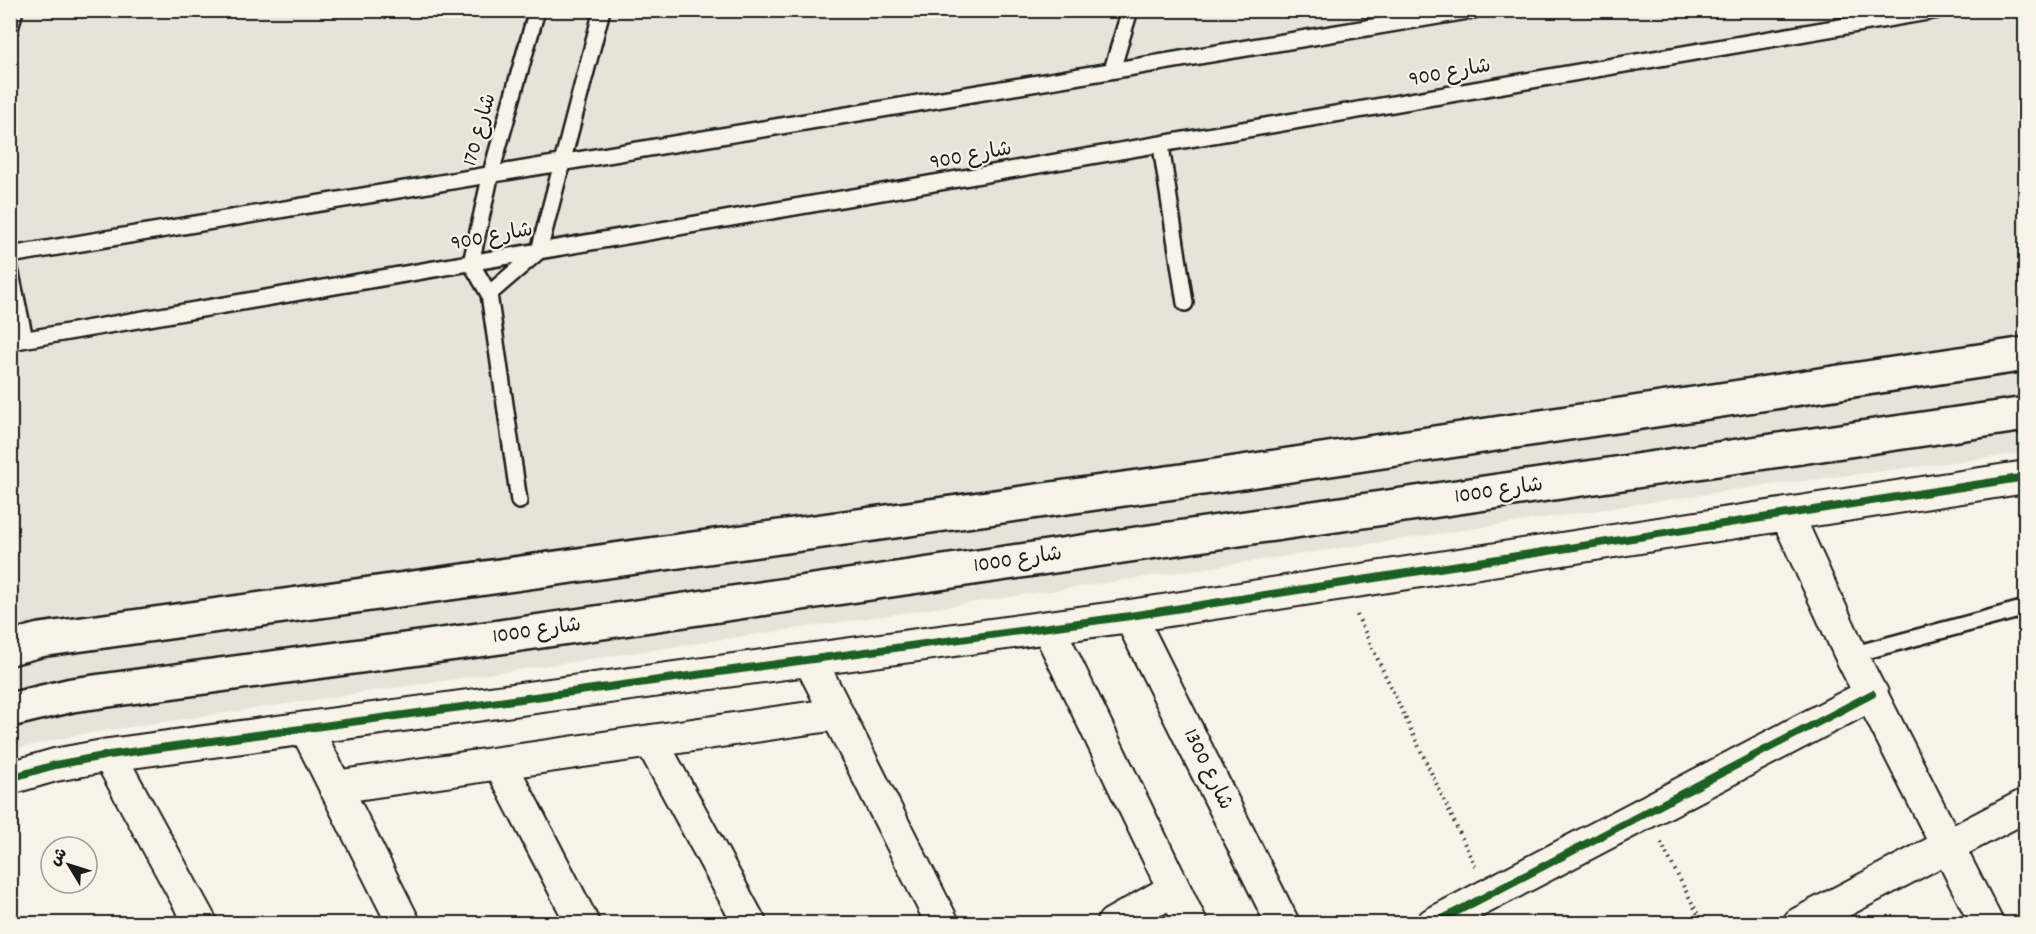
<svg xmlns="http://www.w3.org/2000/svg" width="2036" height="934" font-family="Dekko,'Playpen Sans Arabic',sans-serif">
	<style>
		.built { fill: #e6e3d9 }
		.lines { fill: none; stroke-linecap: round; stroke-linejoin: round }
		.service-casing { stroke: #1c1c1c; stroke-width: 20 }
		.minor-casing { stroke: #1c1c1c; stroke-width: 36 }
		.tertiary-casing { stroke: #1c1c1c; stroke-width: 38 }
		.path { stroke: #1c1c1c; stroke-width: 4; stroke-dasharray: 1.5 4.5; stroke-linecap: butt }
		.service { stroke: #f7f3e8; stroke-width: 15 }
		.minor { stroke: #f7f3e8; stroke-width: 32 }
		.tertiary { stroke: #f7f3e8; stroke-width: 33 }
		.cycleway-casing { stroke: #f7f3e8; stroke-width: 11 }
		.cycleway { stroke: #1b5e20; stroke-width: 8 }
		.labels { text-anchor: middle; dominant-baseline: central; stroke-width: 4.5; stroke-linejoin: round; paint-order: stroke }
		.street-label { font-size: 21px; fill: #1c1c1c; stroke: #f7f3e8 }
	</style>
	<rect width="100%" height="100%" fill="#f7f3e8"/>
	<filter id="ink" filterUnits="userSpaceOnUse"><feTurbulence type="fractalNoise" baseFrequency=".0167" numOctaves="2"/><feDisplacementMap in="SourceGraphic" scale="12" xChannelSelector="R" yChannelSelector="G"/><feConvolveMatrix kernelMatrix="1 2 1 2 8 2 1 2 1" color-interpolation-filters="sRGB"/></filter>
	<g filter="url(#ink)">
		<path class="built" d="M10,11H2025V453L1747,488L76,735L11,750Z"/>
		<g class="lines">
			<g class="service-casing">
				<path id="service" d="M10,29L15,10
					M1112,70L1130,10
					M1161,146L1185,303
					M10,255L1474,10
					M10,269L25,339
					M489,294L539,251L602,10
					M10,342L1939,10
					M519,501L489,294L471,263L491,173L537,10
					M1851,655L2026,608"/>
			</g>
			<g class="minor-casing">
				<path id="minor" d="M1787,515L1851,655L1987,924
					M1130,616L1283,924
					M1048,627L1191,924
					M810,660L943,924
					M306,728L404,924
					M651,741L750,924
					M109,755L201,924
					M500,763L583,924
					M10,778L55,765L109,755L1130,616L2026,477
					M335,787L837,714
					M1113,924L1173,890
					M1433,924L1872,694
					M1799,924L2026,805"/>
			</g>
			<g class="tertiary-casing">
				<path id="tertiary" d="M10,648L40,640L1203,478L2026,354
					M10,710L72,695L493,638L2026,414"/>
			</g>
			<path class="path" d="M1357,615L1475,866
				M1661,843L1703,924"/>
			<use href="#service" class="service"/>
			<use href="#minor" class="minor"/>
			<use href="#tertiary" class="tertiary"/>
			<g class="cycleway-casing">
				<path id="cycleway" d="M10,778L55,765L109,755L1130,616L2026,477
					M1433,924L1872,694"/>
			</g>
			<use href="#cycleway" class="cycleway"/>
		</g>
	</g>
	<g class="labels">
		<g class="street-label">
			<text transform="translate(1450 74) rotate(-10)">شارع 900</text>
			<text transform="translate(481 130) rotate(-74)">شارع 170</text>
			<text transform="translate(971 157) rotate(-10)">شارع 900</text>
			<text transform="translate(492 238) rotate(-10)">شارع 900</text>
			<text transform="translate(1499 492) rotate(-8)">شارع 1000</text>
			<text transform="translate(1018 561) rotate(-8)">شارع 1000</text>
			<text transform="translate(537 632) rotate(-8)">شارع 1000</text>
			<text transform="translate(1207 770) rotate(64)">شارع 1300</text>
		</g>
	</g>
	<rect width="2036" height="934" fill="none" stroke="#f7f3e8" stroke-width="36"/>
	<rect x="18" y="18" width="2000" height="898" fill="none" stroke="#1c1c1c" stroke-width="2" filter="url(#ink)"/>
	<g transform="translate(69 865) rotate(308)"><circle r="28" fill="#f7f3e8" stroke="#9f9d96" stroke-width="1.5"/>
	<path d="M0-4.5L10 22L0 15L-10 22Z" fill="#1c1c1c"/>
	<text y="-9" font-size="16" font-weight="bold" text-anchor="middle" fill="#1c1c1c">ش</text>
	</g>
</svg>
